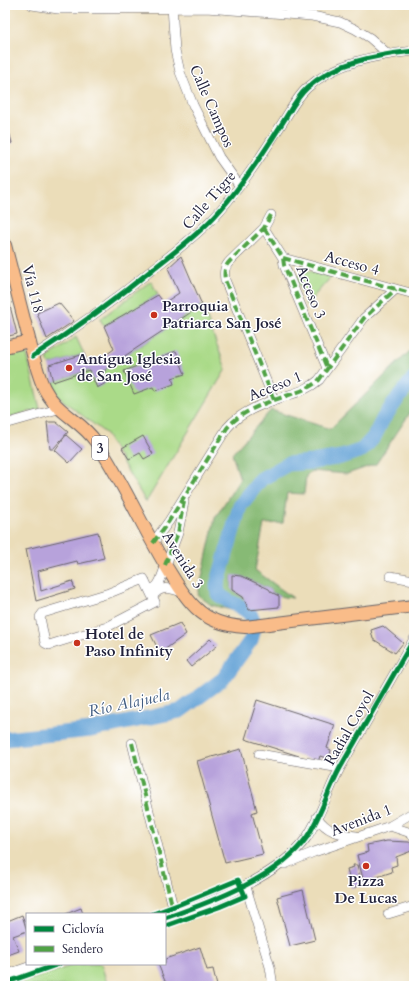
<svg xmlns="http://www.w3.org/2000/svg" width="419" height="991" font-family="Cardo,serif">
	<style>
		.green { fill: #aada88; stroke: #667e62 }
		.forest { fill: #87ba74; stroke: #546e58 }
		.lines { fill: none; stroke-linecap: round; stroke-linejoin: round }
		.river { stroke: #64a2d6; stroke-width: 15 }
		.building { fill: #b7a2db }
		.minor-casing { stroke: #686367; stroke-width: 10 }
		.major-casing { stroke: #686367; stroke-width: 14 }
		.minor { stroke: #fff; stroke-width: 9 }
		.major { stroke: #f9bc89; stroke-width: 12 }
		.quiet { stroke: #50a245; stroke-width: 4; stroke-dasharray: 8 4; stroke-linecap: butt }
		.cycleway-casing { stroke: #fff; stroke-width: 8 }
		.cycleway { stroke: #00873e; stroke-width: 5 }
		.poi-dot { fill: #c8321e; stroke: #fff; stroke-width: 1.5 }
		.labels { text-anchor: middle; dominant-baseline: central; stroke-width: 3; stroke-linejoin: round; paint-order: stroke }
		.shield { fill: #fff; stroke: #646476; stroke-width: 1 }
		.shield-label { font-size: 14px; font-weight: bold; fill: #22223b }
		.street-label { font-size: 15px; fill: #22223b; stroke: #fff }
		.poi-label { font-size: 15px; font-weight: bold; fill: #22223b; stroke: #fff; text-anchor: start }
		.water-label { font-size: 16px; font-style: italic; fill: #405c81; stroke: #fff }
	</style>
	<rect width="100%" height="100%" fill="#fff"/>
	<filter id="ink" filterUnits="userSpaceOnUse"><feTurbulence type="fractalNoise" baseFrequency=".025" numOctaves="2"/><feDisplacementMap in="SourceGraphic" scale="8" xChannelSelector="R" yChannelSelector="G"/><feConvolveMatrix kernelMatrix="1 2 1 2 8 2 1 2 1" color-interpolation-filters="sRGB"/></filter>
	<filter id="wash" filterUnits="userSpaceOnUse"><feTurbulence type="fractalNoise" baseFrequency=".012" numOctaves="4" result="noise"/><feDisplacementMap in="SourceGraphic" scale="16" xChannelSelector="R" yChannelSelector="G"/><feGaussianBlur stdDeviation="0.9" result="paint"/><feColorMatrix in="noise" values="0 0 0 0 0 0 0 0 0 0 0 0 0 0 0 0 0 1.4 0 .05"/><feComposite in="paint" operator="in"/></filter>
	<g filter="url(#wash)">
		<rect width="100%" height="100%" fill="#ebddb9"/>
		<path class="green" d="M305,270L331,277L306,305L296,277Z
			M151,281L158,295L104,326L100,319Z
			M202,305L226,369L146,502L105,433L61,399L56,393L53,382L89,370L106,383L102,374L108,367Z
			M76,337L84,354L49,365L47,358Z
			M26,350L40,409L5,418V355Z
			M76,964H101L108,986H12Z"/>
		<path class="forest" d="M414,347V407L376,464L347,474L311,471L306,476L304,494L287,493L283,523L264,524L255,570L293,598C284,597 275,597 269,589L241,576H232V590L243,597L256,616L211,605L198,595L215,518L240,479L232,454L271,410L330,429Z"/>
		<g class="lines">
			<path class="river" d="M5,739L91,730L180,711L223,679L251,640C262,606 237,610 218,594L217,585L240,506L261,479L288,464L312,462L341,457L362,450L374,437L383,419L396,401L414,378"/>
		</g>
		<g id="blocks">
			<path class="building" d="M9,132L12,143L5,145V133Z
				M181,256L202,305L108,367L102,374L106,383L97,388L89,370L53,382L49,365L84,354L87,362L103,357L114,349L104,326L158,295L164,303L179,293L168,268Z
				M7,294L17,334L5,337V295Z
				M59,303L74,321L47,339L37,313Z
				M176,351L185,374L172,378L174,384L155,391L153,387L134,394L124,371Z
				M47,422H56L68,432L53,449H50Z
				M66,435L82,449L69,463L55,450Z
				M143,436L153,454L144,459L140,453L129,459L122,448Z
				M98,532L104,558L78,564L77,561L38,571L41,591L72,581L75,589L36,601L26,549Z
				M232,575L241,576L269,589L271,592L279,596V607L249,610L243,597L232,590Z
				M180,623L186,634L160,653L151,635Z
				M383,626L403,643L395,653L373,639L371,630Z
				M210,639L217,646L191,667L186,661Z
				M257,700L335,725L327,748L331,750L329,759L320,756L318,762L245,739Z
				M241,749L257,811L252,813L263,854L225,863L197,761Z
				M387,841L409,842L414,845V850L396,857L397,865L391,867L392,872L374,878L375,881L364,883L357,855L368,852L367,845Z
				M353,865H357L362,885L352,888L347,869L354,867Z
				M303,890L315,940L290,946L277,897Z
				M81,908L83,914H66Z
				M22,915L27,931L13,936L19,951L5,956V922Z
				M200,947L207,970L213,969L217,986H167L158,964H165V959Z"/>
		</g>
	</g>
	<g filter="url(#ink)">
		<use href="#blocks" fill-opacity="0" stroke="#686367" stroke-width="1"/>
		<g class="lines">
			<g class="minor-casing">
				<path id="minor" d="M32,5L58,9L206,8L312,16L340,22L355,29L370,38L388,54
					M172,7L175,50L180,72L193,105L219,157L239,185
					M271,215L264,228L230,261C224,267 224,272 225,280L274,400
					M264,228L283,258L284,265L327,368
					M283,258L414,294
					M33,356C75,329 115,300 153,269C172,254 192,239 209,222C235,196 261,157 281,125C289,113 296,98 307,88C336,62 376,55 414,51
					M5,424L58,409
					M153,543L169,521L227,428C241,411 265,403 286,396C298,392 309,389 319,380L364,318L396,289
					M390,576L414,580
					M144,579L155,602L107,627L49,645L45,643L40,617L43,613L109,593Z
					M150,591L157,586L160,581L178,533L184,502
					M153,596C161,584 172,589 182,592
					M132,743L175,915
					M259,754L340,768
					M317,817C327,832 339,834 356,836
					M390,826L408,832L414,836
					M285,864L314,852L390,826L414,812
					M246,887L270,967L273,986
					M388,914L414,906
					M165,918C211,902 278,878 307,837C321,816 328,790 340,768L414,639
					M5,975L37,964"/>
			</g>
			<g class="major-casing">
				<path id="major" d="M5,245C13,276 21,308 29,339C33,355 37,373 44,388C57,414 80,419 96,442C124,483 143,529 169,571C177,584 185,598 196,608C210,622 227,626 245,627L414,606
					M5,347L29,341"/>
			</g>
			<use href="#minor" class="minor"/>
			<use href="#major" class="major"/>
			<path class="quiet" d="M271,215L264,228L230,261C224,267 224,272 225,280L274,400
				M264,228L283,258L284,265L327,368
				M283,258L414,294
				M153,543L169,521L227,428C241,411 265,403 286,396C298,392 309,389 319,380L364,318L396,289
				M165,565L178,533L184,501
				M132,743L173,909"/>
			<g class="cycleway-casing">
				<path id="cycleway" d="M33,356C75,329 115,300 153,269C172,254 192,239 209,222C235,196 261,157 281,125C289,113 296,98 307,88C336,62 376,55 414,51
					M153,914L180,904L238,880L245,896L219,907L165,926
					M165,918C211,902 278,878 307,837C321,816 328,790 340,768L414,639
					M5,983L59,964"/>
			</g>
			<use href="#cycleway" class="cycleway"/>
		</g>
	</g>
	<g class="poi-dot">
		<circle cx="154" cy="315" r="4"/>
		<circle cx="69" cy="368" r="4"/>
		<circle cx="77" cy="643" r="4"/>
		<circle cx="366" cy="866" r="4"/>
	</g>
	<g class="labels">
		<rect class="shield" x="92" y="436" width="16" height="24" rx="3"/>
		<g class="shield-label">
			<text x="100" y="448">3</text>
		</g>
		<g class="street-label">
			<text transform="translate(212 106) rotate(66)">Calle Campos</text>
			<text transform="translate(209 200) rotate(-49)">Calle Tigre</text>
			<text transform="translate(352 263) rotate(15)">Acceso 4</text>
			<text transform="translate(33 289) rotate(76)">Vía 118</text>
			<text transform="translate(311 292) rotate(68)">Acceso 3</text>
			<text transform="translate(275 386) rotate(-22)">Acceso 1</text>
			<text transform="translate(183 560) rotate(58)">Avenida 3</text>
			<text transform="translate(349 728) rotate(-60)">Radial Coyol</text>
			<text transform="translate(361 820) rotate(-21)">Avenida 1</text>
		</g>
		<g class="poi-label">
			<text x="162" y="306">Parroquia<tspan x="162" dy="17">Patriarca San José</tspan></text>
			<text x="77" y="359">Antigua Iglesia<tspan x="77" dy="17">de San José</tspan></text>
			<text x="85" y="634">Hotel de<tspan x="85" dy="17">Paso Infinity</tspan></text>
			<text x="366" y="881" text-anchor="middle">Pizza<tspan x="366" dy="17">De Lucas</tspan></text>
		</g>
		<g class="water-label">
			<text transform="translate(129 703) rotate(-12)">Río Alajuela</text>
		</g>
	</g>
	<rect width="419" height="991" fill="none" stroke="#fff" stroke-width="20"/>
	<rect x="26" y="913" width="140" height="52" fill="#ffffff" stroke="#a7a7b1"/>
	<rect x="34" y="926" width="20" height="6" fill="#00873e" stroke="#a7a7b1"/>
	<text x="62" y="933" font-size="12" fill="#22223b">Ciclovía</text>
	<rect x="34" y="946" width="20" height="6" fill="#50a245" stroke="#a7a7b1"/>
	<text x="62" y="953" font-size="12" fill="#22223b">Sendero</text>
</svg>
